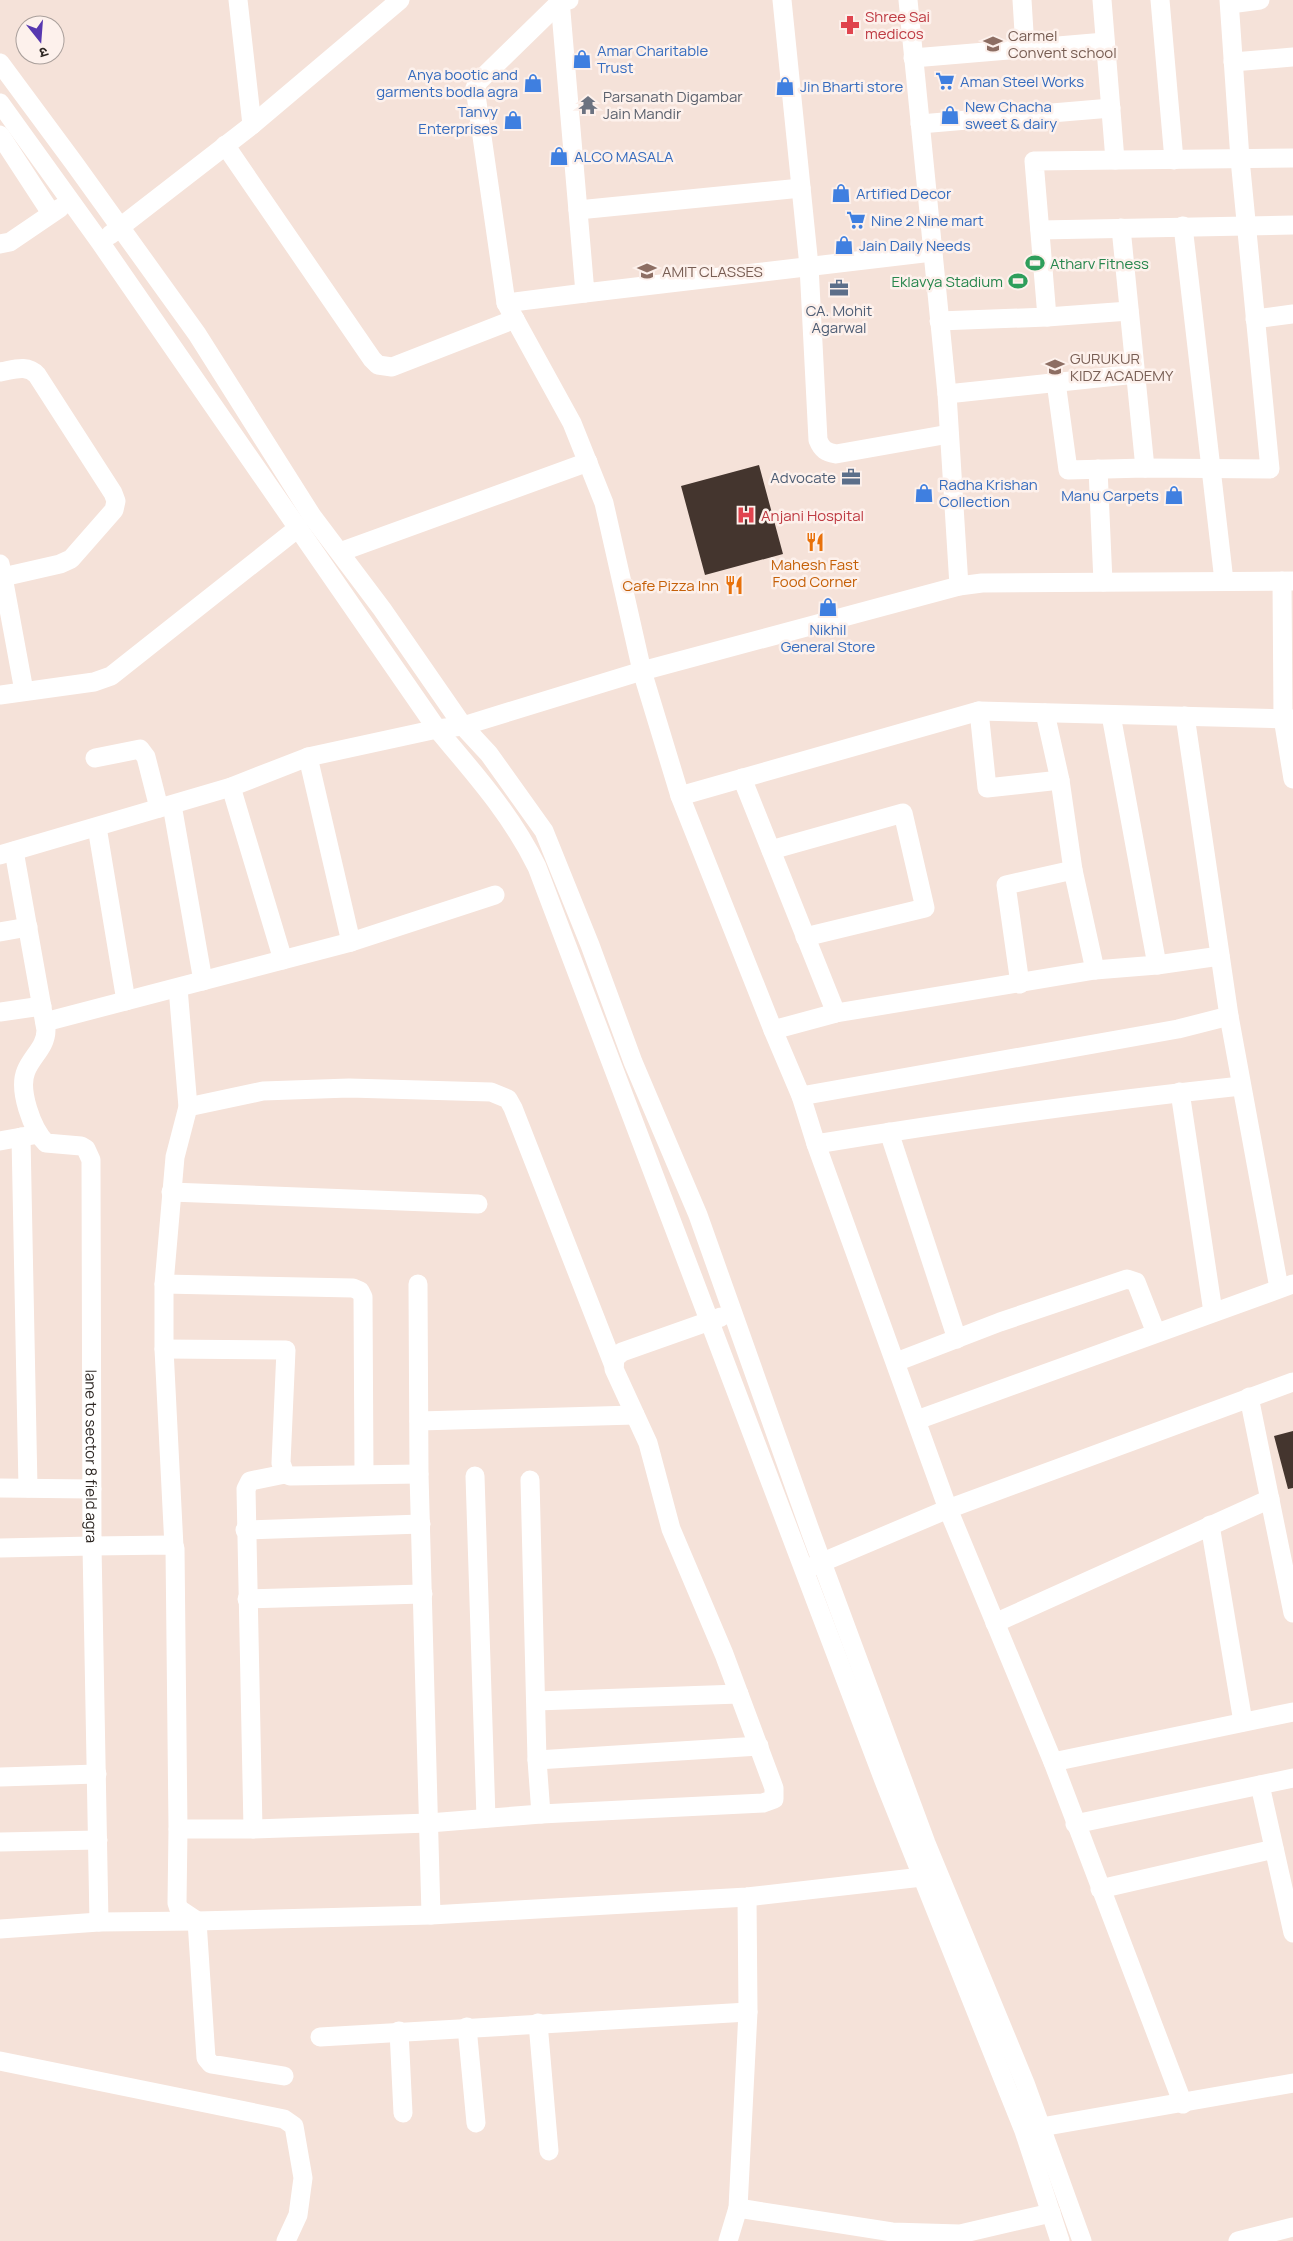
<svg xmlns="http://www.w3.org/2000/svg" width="1293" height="2241" font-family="Manrope,'Noto Sans Devanagari',sans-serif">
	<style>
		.building { fill: #44352e }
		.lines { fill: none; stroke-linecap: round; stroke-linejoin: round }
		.minor { stroke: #fff; stroke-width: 19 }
		.labels { text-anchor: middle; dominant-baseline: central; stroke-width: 5; stroke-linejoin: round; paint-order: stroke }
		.health-label { font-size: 15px; fill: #be3a42; stroke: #fdf1ec; text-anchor: start }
		.education-label { font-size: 15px; fill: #785e54; stroke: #fdf1ec; text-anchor: start }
		.shop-label { font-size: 15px; fill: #366cbe; stroke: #fdf1ec; text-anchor: start }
		.worship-label { font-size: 15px; fill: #5b616d; stroke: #fdf1ec; text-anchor: start }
		.leisure-label { font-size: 15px; fill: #27864d; stroke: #fdf1ec; text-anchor: start }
		.service-label { font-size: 15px; fill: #4e5e75; stroke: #fdf1ec }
		.food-label { font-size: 15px; fill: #c56008; stroke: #fdf1ec }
		.street-label { font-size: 15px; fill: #2e2723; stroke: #fdf1ec }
	</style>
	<rect width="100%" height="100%" fill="#f5e2d9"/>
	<path class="building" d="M759,465L783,554L705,575L681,486Z
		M1293,1431V1488L1288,1489L1274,1436Z"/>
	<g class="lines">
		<g class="minor">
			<path d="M238,0L252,125"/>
			<path d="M560,0L585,293L932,252"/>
			<path d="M569,0L560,2L479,81L475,88L506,303L572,423L604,503L642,671L680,796L979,711L1293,719"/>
			<path d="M782,0L809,266L818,440C822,450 826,452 836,454L949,434"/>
			<path d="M908,0L947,394L959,586"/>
			<path d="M1022,0L1025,48"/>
			<path d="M1102,0L1115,160"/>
			<path d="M1160,0L1174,160"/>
			<path d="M1230,4L1260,0"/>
			<path d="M913,58L1105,42"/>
			<path d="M1233,62L1293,57"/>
			<path d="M0,63L74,163L197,334L312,516L382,609L463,726L489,754L544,831L590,945L633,1062L698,1215L811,1533L926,1843L1025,2083L1082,2241"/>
			<path d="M0,103L100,242L437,729C474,773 511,814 537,867L886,1786L1024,2131L1060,2241"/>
			<path d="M920,124L1111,108"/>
			<path d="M0,135L51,213"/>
			<path d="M225,145L372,359L378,365L392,367L515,319"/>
			<path d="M578,210L801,188"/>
			<path d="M1183,226L1224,581"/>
			<path d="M1121,228L1145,468"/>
			<path d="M1040,230L1293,225"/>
			<path d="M110,235L252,125L400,0"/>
			<path d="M0,244L10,242L60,208"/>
			<path d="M506,303L585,293"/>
			<path d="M1047,317L1129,311"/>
			<path d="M1255,319L1293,314"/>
			<path d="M939,321L1047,317L1034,161L1293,158"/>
			<path d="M0,372C13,370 27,364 37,375L113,493L116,501L114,510L71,559L60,564L3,577L0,564"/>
			<path d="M1056,382L1068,470L1145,468L1270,469L1240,159L1229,0"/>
			<path d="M947,394L1136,374"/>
			<path d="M1098,469L1103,582"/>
			<path d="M340,552L588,462"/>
			<path d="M0,577H3L24,691"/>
			<path d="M1282,581L1283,718L1293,779"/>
			<path d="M0,695L94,682L111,676L298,528"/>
			<path d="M979,711L987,788L1060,780L1045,713"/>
			<path d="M1185,716L1229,1016L1279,1288"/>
			<path d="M308,757L351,942"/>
			<path d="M95,758L140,749L146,757L159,808"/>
			<path d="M742,778L836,1013"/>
			<path d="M1060,780L1073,870"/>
			<path d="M231,787L283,960"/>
			<path d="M680,796L773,1030L836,1013L1095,970L1157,965L1111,715"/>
			<path d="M172,805L203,981"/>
			<path d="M97,827L126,1001"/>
			<path d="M771,850L903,813L925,908L805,937"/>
			<path id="s1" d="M14,851L46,1030C46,1047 32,1056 26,1071C18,1090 32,1129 46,1143L81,1146L86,1149L91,1160L92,1546L172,1545L175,1548L178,1829L177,1903L179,1909L197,1921L206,2058L211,2064L284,2076"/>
			<path d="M0,855L231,787L308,757L437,729L463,726L642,671L959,586L982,583L1293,581"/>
			<path d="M0,932L28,927"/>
			<path d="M1157,965L1220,956"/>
			<path d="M1020,984L1006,885L1073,870L1095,970"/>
			<path d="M0,1012L42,1006"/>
			<path d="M45,1022L351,942L495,895"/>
			<path d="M773,1030L801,1096L816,1144L948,1509L1053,1762L1183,2104"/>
			<path d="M1180,1092L1213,1312"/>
			<path d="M801,1096L1178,1029L1229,1016"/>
			<path d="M188,1107L263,1091L349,1088L491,1092L508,1099L513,1108L614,1366"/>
			<path d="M889,1132L957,1339"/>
			<path d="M21,1137L28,1488"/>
			<path d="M0,1141L33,1135"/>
			<path d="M816,1144C957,1121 1099,1101 1241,1086"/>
			<path d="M171,1192L478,1204"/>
			<path d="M164,1284L353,1288L360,1291L363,1297L364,1474"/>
			<path d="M418,1284L419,1474L431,1915"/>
			<path d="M164,1349L286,1350L281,1463L285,1474L290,1476L419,1474"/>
			<path d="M896,1362L1000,1322L1127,1279L1136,1282L1156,1333"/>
			<path d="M1249,1397L1293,1613"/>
			<path d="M917,1420L1293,1284"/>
			<path d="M419,1421L635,1415"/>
			<path d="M475,1476L486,1818"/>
			<path d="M530,1480L537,1760L541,1814"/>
			<path d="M0,1488L92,1489"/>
			<path d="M1210,1525L1243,1722"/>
			<path d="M245,1530L421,1524"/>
			<path d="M174,1547L164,1349V1284L175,1157L188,1107L178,988"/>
			<path d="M0,1548L92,1546L99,1922"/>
			<path d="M811,1567L948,1509L1293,1382"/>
			<path d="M247,1599L423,1594"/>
			<path d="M995,1623L1270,1499"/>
			<path d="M536,1701L739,1694"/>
			<path d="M537,1760L759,1746"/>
			<path d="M1053,1762L1293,1712"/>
			<path d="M0,1777L97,1774"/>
			<path d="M1260,1785L1293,1933"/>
			<path d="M1075,1824L1293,1778"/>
			<path d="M178,1829H253L429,1823L541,1814L763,1803L774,1799V1788L724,1654L671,1529L648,1443L614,1369L615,1358L622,1352L721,1317"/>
			<path d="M253,1829L246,1489L250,1481L285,1474"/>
			<path d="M0,1842L98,1840"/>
			<path d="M1100,1889L1274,1849"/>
			<path d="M0,1929L99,1922L197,1921L431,1915L747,1897L922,1877"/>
			<path d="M538,2023L549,2151"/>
			<path d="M467,2027L476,2123"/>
			<path d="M399,2031L403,2113"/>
			<path d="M320,2037L748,2012"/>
			<path d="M0,2061L284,2119L294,2126L303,2178L298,2215L286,2241"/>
			<path d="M1030,2129L1293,2083"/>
			<path d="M738,2208L892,2232L960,2234L1051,2213"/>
			<path d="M728,2241L738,2208L748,2012L747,1897"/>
			<path d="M1238,2241L1293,2227"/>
		</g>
	</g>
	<defs>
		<g id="pharmacy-bare" transform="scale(1.5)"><path d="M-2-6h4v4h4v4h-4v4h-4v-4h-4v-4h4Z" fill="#e0444e" stroke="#fdf1ec" stroke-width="2.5" paint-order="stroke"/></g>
		<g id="school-bare" transform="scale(1.5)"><path d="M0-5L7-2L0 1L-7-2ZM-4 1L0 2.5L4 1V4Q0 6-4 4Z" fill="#8d6e63" stroke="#fdf1ec" stroke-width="2.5" paint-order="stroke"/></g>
		<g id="shop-bare" transform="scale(1.5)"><path d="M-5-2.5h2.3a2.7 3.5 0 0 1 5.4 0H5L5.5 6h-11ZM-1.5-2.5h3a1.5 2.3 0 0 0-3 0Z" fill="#3f7fe0" stroke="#fdf1ec" stroke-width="2.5" paint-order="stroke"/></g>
		<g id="supermarket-bare" transform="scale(1.5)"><path d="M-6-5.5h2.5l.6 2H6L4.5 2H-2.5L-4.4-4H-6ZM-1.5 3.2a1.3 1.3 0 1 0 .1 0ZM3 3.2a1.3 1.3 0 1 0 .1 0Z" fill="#3f7fe0" stroke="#fdf1ec" stroke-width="2.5" paint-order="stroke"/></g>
		<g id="temple-bare" transform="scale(1.5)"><path d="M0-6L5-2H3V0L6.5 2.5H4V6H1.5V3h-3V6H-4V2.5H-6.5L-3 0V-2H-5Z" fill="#6b7280" stroke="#fdf1ec" stroke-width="2.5" paint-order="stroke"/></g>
		<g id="stadium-bare" transform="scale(1.5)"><path d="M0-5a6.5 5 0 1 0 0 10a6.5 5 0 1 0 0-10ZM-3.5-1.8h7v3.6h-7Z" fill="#2e9e5b" stroke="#fdf1ec" stroke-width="2.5" paint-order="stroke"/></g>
		<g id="office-bare" transform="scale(1.5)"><path d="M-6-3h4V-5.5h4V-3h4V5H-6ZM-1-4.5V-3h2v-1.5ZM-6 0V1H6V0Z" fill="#5c6f8a" stroke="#fdf1ec" stroke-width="2.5" paint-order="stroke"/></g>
		<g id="hospital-bare" transform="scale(1.5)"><path d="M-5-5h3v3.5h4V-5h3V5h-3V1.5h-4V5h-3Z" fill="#e0444e" stroke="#fdf1ec" stroke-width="2.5" paint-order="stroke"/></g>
		<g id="restaurant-bare" transform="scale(1.5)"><path d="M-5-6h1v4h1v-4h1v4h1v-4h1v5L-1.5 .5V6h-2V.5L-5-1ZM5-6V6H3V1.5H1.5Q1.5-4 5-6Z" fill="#e8710a" stroke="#fdf1ec" stroke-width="2.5" paint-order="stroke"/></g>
	</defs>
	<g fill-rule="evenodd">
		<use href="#pharmacy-bare" x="850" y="25"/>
		<use href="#school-bare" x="993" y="44"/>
		<use href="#shop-bare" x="582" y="59"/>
		<use href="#supermarket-bare" x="945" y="81"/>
		<use href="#shop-bare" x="533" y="83"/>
		<use href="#shop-bare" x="785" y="86"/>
		<use href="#temple-bare" x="588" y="105"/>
		<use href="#shop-bare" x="950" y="115"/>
		<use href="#shop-bare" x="513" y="120"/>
		<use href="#shop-bare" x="559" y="156"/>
		<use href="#shop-bare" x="841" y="193"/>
		<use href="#supermarket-bare" x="856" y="220"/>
		<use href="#shop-bare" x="844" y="245"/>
		<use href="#stadium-bare" x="1035" y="263"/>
		<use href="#school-bare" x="647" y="271"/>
		<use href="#stadium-bare" x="1018" y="281"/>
		<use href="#office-bare" x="839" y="288"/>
		<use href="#school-bare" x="1055" y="367"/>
		<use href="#office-bare" x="851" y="477"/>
		<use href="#shop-bare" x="924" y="493"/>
		<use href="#shop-bare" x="1174" y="495"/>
		<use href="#hospital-bare" x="746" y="515"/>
		<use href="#restaurant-bare" x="815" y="542"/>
		<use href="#restaurant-bare" x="734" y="585"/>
		<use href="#shop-bare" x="828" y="607"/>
	</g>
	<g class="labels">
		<g class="health-label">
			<text x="865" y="16">Shree Sai<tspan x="865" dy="17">medicos</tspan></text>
			<text x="761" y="515">Anjani Hospital</text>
		</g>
		<g class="education-label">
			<text x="1008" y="35">Carmel<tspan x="1008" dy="17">Convent school</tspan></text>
			<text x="662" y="271">AMIT CLASSES</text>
			<text x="1070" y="358">GURUKUR<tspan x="1070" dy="17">KIDZ ACADEMY</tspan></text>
		</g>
		<g class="shop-label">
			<text x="597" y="50">Amar Charitable<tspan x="597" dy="17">Trust</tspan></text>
			<text x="518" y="74" text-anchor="end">Anya bootic and<tspan x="518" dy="17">garments bodla agra</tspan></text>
			<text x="960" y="81">Aman Steel Works</text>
			<text x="800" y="86">Jin Bharti store</text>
			<text x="965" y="106">New Chacha<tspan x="965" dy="17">sweet &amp; dairy</tspan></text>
			<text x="498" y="111" text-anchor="end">Tanvy<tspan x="498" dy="17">Enterprises</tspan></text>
			<text x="574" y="156">ALCO MASALA</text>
			<text x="856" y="193">Artified Decor</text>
			<text x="871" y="220">Nine 2 Nine mart</text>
			<text x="859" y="245">Jain Daily Needs</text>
			<text x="939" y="484">Radha Krishan<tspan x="939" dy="17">Collection</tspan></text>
			<text x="1159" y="495" text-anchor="end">Manu Carpets</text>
			<text x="828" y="629" text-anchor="middle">Nikhil<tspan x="828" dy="17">General Store</tspan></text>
		</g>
		<g class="worship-label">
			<text x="603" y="96">Parsanath Digambar<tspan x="603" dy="17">Jain Mandir</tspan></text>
		</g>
		<g class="leisure-label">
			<text x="1050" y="263">Atharv Fitness</text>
			<text x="1003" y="281" text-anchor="end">Eklavya Stadium</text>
		</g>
		<g class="service-label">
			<text x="839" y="310">CA. Mohit<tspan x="839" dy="17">Agarwal</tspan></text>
			<text x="836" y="477" text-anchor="end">Advocate</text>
		</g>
		<g class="food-label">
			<text x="815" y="564">Mahesh Fast<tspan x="815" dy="17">Food Corner</tspan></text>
			<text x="719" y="585" text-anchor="end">Cafe Pizza Inn</text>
		</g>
		<g class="street-label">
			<text stroke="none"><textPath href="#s1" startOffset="655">lane to sector 8 field agra</textPath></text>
		</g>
	</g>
	<g transform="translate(40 40) rotate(163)"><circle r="24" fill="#fdf1ec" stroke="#aaa09c"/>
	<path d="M0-4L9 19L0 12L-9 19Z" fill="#5738b0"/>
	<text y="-8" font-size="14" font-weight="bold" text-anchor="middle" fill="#2e2723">उ</text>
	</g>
</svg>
